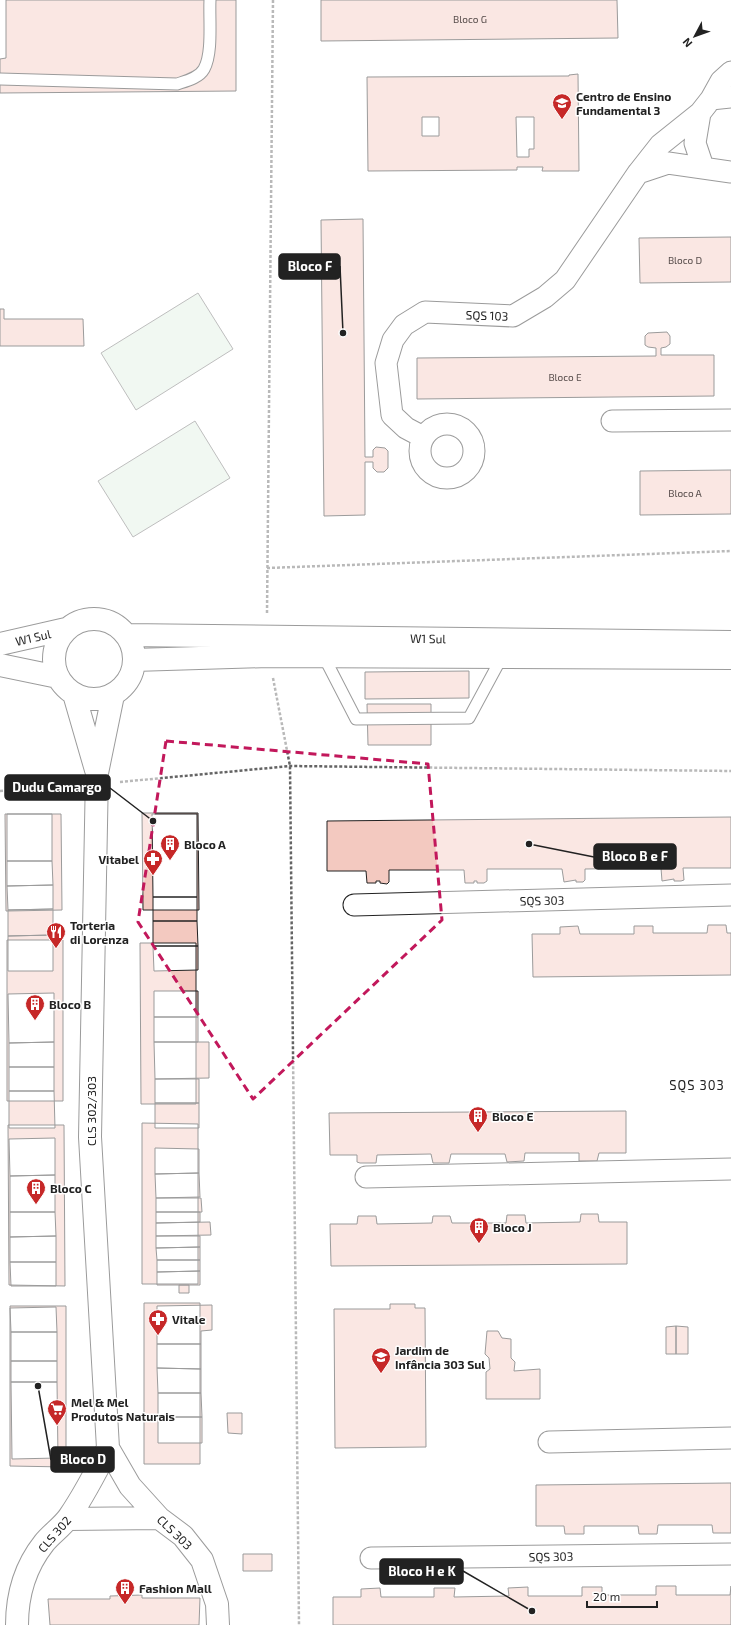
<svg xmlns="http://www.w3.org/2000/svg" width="731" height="1625" font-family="'Exo 2',sans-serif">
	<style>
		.green { fill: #e0efe3; stroke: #6f6f6f }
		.building { fill: #f3c9c0; stroke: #222; fill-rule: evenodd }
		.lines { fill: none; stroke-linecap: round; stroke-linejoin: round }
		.service-casing { stroke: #222; stroke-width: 13 }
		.minor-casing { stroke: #222; stroke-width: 23 }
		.tertiary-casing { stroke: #222; stroke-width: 24 }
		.path { stroke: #646464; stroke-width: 2.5; stroke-dasharray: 3 2; stroke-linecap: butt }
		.service { stroke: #fff; stroke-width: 11 }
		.minor { stroke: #fff; stroke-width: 21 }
		.tertiary { stroke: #fff; stroke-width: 22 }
		.marked { fill: none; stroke: #c2185b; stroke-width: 3; stroke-dasharray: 8 5; stroke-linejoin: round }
		.labels { text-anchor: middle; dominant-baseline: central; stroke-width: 3; stroke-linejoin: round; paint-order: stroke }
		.number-label { font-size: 10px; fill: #564c4a }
		.poi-label { font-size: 12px; font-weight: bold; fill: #222; stroke: #fff; text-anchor: start }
		.street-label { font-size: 12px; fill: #222; stroke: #fff }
		.neighbourhood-label { font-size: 13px; letter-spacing: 1px; fill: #222; stroke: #fff }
		.leader { fill: none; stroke: #222; stroke-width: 1.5 }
		.callout-dot { fill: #222; stroke: #fff; stroke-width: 1.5 }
		.callout { fill: #222; stroke: #222; stroke-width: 1.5 }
		.callout-label { font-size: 13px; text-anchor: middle; font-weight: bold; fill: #fff }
	</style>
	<rect width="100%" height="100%" fill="#fff"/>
	<path class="green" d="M198,293L233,349L136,410L101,353Z
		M195,421L230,478L133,537L98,481Z"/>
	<path class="building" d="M6,0H236V91L0,93V59L6,58Z
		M321,0H617L618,38L321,41Z
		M578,74L579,171H542L543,167H517V170L368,171L367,77L569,76V75ZM422,117H439V136H422ZM516,117H534V149H529V157H517Z
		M363,219L365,457H373V450L376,447L385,448L388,451V468L384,472H377L373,468V462H365V515L324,516L321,220Z
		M731,237V282L640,283L639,238Z
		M0,309H4V319H83L84,346H0Z
		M667,332L670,336V344L666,347L661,348V355H714V396L417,399V358L656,356V348L648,347L645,345V336L648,333Z
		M731,470V514L640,515V471Z
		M469,671V698L365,699V672Z
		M367,704H431V745H368Z
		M142,813H198L199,910H143Z
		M5,814H61L62,910L6,911Z
		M7,814H52V861H7Z
		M152,814H197V897H153Z
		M731,817V868H683L684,880L681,881H674V879L662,881L661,868L585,869V880L583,882H576V880L564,882L562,869H487V881L484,883H477V881H474V883H465L464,870H389V882L387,884L380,883V881H376V883H367L366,871H327V821Z
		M7,861H52L53,885L7,886Z
		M53,885V909L8,910L7,886Z
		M153,897H197V921H153Z
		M53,909V935L8,936V910Z
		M153,921H197L198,946H153Z
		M708,925H726L727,933H731V975L533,977L532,934H560V927L578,926L580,934H634V926H653V933H707Z
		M53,935V971H8V936Z
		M7,940H63V1101H7Z
		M140,943H196V1104H141Z
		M153,946H198V970L154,971Z
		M154,991H198V1017H154Z
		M54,993V1042L9,1043L8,994Z
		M154,1017H198V1042H154Z
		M54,1042V1067H9V1043Z
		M154,1042H209V1078L155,1079Z
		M9,1067H54V1091H9Z
		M155,1079H199V1103H155Z
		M9,1091H54L55,1128H9Z
		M155,1103H199V1128H155Z
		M626,1111V1153H599L597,1161H579V1153H525L524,1161L507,1162L505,1154H451L449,1163H433L431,1154L377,1155L376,1163H360L357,1162V1155H330L329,1113Z
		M142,1123L198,1124V1284H142Z
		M8,1125H64L65,1286L9,1285Z
		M55,1138V1175L10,1176L9,1139Z
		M155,1148L199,1149V1173L155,1174Z
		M199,1173L200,1197L156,1198L155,1174Z
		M55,1175V1212H10V1176Z
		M156,1198H201L202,1212H156Z
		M10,1212H55L56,1236L10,1237Z
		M156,1212H200V1222L156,1223Z
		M581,1214H598L599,1222H627V1264L331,1266L330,1224H357L358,1216H376L377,1224L432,1223L433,1216H450L452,1223H506L507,1215H525L526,1223L580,1222Z
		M210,1222L211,1235L156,1236V1223Z
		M56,1236V1262H10V1237Z
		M156,1236H200V1247L156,1248Z
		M200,1247V1260H157L156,1248Z
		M157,1260H200V1271L157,1272Z
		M10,1262H56V1286H11Z
		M200,1271V1285H157V1272Z
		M179,1285H189V1293H179Z
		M144,1303H200V1464H144Z
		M390,1304H415V1308H425L426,1447L335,1448L334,1309H390Z
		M212,1305V1330L201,1331V1344H157V1306Z
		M10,1306H66V1467L10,1466Z
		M56,1307L57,1332H11L10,1308Z
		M676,1326V1354H666V1327Z
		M676,1326L688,1327V1354H676Z
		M487,1331H498L502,1338L511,1339V1358L515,1362L514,1371L540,1369V1399H486V1372L490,1369L489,1358L485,1354Z
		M11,1332H57V1361H11Z
		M157,1344H201V1369L157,1368Z
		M11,1361H57V1382H11Z
		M157,1368L201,1369V1393H158Z
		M11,1382H57L58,1458L12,1459Z
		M158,1393H201L202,1417H158Z
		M227,1413H242V1434L228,1433Z
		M158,1417H202V1443H158Z
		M731,1483V1533H713L712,1525H658L657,1534H639L638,1526H584V1534H565L564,1526H536V1485Z
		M243,1554H272V1571H243Z
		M656,1586H676V1595H730L731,1586V1625H333V1597H361V1589L380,1588L381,1597H434V1588H455L454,1597L509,1596L508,1588L528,1587V1596H582V1587H602V1595H656Z
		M142,1595V1598H200L199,1625H50L48,1599H110V1596Z"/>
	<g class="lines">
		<g class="service-casing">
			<path id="service" d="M0,79L177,84C186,81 199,78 204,69C213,53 209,19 210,0
				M323,655L356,719L469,718L503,655"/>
		</g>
		<g class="minor-casing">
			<path id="minor" d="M711,99L721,81L731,72
				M703,167L695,143L700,113L711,99L731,97
				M638,173L668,163L731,172
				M612,421L731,420
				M420 451a27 27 0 1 1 54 0a27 27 0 1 1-54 0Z
				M423,437L406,428L392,415L386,363L393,340L404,325L425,312L513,316L545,297L565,280L638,173L660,145L700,113
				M354,905L731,895
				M366,1177L731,1169
				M549,1442L731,1438
				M371,1558L731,1554"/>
		</g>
		<g class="tertiary-casing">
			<path id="tertiary" d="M54 659a40 40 0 1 1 80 0a40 40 0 1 1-80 0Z
				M126,635L731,642
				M0,644L66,629
				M134,660L268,656L731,658
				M0,665L58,677
				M74,694L96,770
				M113,695L97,773L90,1137L108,1448L130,1486L159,1518L183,1536L202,1560L217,1604L218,1625
				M68,1519L159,1518
				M17,1625C17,1595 25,1567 44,1543C51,1534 62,1527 69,1517C84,1495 96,1472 108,1448"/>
		</g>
		<path class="path" d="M267,568L731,551
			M267,613L273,0
			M273,678L290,766L299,1625
			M120,782L290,766L731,771
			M0,791L73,786"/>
		<use href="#service" class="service"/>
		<use href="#minor" class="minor"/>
		<use href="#tertiary" class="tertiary"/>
	</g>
	<path d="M0 0H731V1625H0ZM166,741L428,764L442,920L253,1099L138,922Z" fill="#fff" fill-opacity=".55" fill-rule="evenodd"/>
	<path class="marked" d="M166,741L428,764L442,920L253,1099L138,922Z"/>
	<defs>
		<g id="school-pin" transform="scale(1)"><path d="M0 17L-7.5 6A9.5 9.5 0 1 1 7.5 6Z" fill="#c62828" stroke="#fff"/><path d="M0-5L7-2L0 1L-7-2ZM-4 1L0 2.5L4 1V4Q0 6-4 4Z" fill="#fff"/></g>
		<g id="building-pin" transform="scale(1)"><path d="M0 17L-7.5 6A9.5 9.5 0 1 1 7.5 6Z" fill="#c62828" stroke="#fff"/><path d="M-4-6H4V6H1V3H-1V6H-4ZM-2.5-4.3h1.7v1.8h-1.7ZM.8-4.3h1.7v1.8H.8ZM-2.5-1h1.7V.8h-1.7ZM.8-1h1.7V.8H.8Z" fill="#fff"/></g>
		<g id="pharmacy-pin" transform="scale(1)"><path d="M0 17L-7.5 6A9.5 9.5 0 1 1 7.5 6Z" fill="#c62828" stroke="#fff"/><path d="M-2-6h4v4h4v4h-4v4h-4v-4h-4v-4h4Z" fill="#fff"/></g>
		<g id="restaurant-pin" transform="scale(1)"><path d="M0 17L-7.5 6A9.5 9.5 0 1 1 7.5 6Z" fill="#c62828" stroke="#fff"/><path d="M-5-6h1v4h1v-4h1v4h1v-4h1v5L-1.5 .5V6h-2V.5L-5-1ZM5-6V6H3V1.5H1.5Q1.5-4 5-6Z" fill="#fff"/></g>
		<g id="supermarket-pin" transform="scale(1)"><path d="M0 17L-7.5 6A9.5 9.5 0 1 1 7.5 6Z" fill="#c62828" stroke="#fff"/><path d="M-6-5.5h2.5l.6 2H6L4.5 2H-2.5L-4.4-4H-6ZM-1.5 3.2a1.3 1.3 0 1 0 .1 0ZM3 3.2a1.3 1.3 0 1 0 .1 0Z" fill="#fff"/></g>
	</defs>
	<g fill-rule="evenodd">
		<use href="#school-pin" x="562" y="103"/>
		<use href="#building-pin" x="170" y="844"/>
		<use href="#pharmacy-pin" x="153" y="859"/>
		<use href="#restaurant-pin" x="56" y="932"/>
		<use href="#building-pin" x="35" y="1004"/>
		<use href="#building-pin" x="478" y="1116"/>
		<use href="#building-pin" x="36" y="1188"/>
		<use href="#building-pin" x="479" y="1227"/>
		<use href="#pharmacy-pin" x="158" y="1319"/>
		<use href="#school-pin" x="381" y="1357"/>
		<use href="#supermarket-pin" x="57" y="1409"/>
		<use href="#building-pin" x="125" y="1588"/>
	</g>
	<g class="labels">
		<g class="number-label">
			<text x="470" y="19">Bloco G</text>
			<text x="685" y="260">Bloco D</text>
			<text x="565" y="377">Bloco E</text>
			<text x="685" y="493">Bloco A</text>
		</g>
		<g class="poi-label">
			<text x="576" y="96">Centro de Ensino<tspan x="576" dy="14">Fundamental 3</tspan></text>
			<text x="184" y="844">Bloco A</text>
			<text x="139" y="859" text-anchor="end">Vitabel</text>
			<text x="70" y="925">Torteria<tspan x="70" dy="14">di Lorenza</tspan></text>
			<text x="49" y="1004">Bloco B</text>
			<text x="492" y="1116">Bloco E</text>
			<text x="50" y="1188">Bloco C</text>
			<text x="493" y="1227">Bloco J</text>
			<text x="172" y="1319">Vitale</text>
			<text x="395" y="1350">Jardim de<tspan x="395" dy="14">Infância 303 Sul</tspan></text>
			<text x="71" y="1402">Mel &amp; Mel<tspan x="71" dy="14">Produtos Naturais</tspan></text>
			<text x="139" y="1588">Fashion Mall</text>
		</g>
		<g class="street-label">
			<text transform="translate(487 315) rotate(2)">SQS 103</text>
			<text transform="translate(33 637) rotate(-13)">W1 Sul</text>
			<text transform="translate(428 638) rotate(1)">W1 Sul</text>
			<text transform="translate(542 900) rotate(-1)">SQS 303</text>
			<text transform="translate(91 1111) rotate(-90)">CLS 302/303</text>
			<text transform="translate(175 1532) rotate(44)">CLS 303</text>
			<text transform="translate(54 1534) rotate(-49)">CLS 302</text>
			<text transform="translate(551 1556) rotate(-1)">SQS 303</text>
		</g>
		<g class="neighbourhood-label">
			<text x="697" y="1085">SQS 303</text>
		</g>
	</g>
	<path class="leader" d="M343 333L340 266M153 821L110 788M529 844L594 857M38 1386L51 1460M532 1611L463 1571"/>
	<g class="callout-dot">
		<circle cx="343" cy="333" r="4"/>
		<circle cx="153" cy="821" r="4"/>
		<circle cx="529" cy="844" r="4"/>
		<circle cx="38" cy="1386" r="4"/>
		<circle cx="532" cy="1611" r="4"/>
	</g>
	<g class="callout">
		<rect x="279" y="254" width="61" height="25" rx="4"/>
		<rect x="5" y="775" width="105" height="25" rx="4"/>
		<rect x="594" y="844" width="82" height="25" rx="4"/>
		<rect x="51" y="1447" width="63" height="25" rx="4"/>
		<rect x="380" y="1559" width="83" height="25" rx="4"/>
	</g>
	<g class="callout-label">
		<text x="310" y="271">Bloco F</text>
		<text x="57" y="792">Dudu Camargo</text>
		<text x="635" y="861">Bloco B e F</text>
		<text x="83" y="1464">Bloco D</text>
		<text x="422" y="1576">Bloco H e K</text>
	</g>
	<g transform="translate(695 36) rotate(229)" stroke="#ffffff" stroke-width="3" paint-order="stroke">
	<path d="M0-3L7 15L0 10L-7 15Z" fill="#222222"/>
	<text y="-6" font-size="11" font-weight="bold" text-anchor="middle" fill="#222222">N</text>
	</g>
	<path d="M587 1601v6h70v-6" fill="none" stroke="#222222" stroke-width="2"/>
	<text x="593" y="1601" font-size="12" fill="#222222" stroke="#ffffff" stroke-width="3" paint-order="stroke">20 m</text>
</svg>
